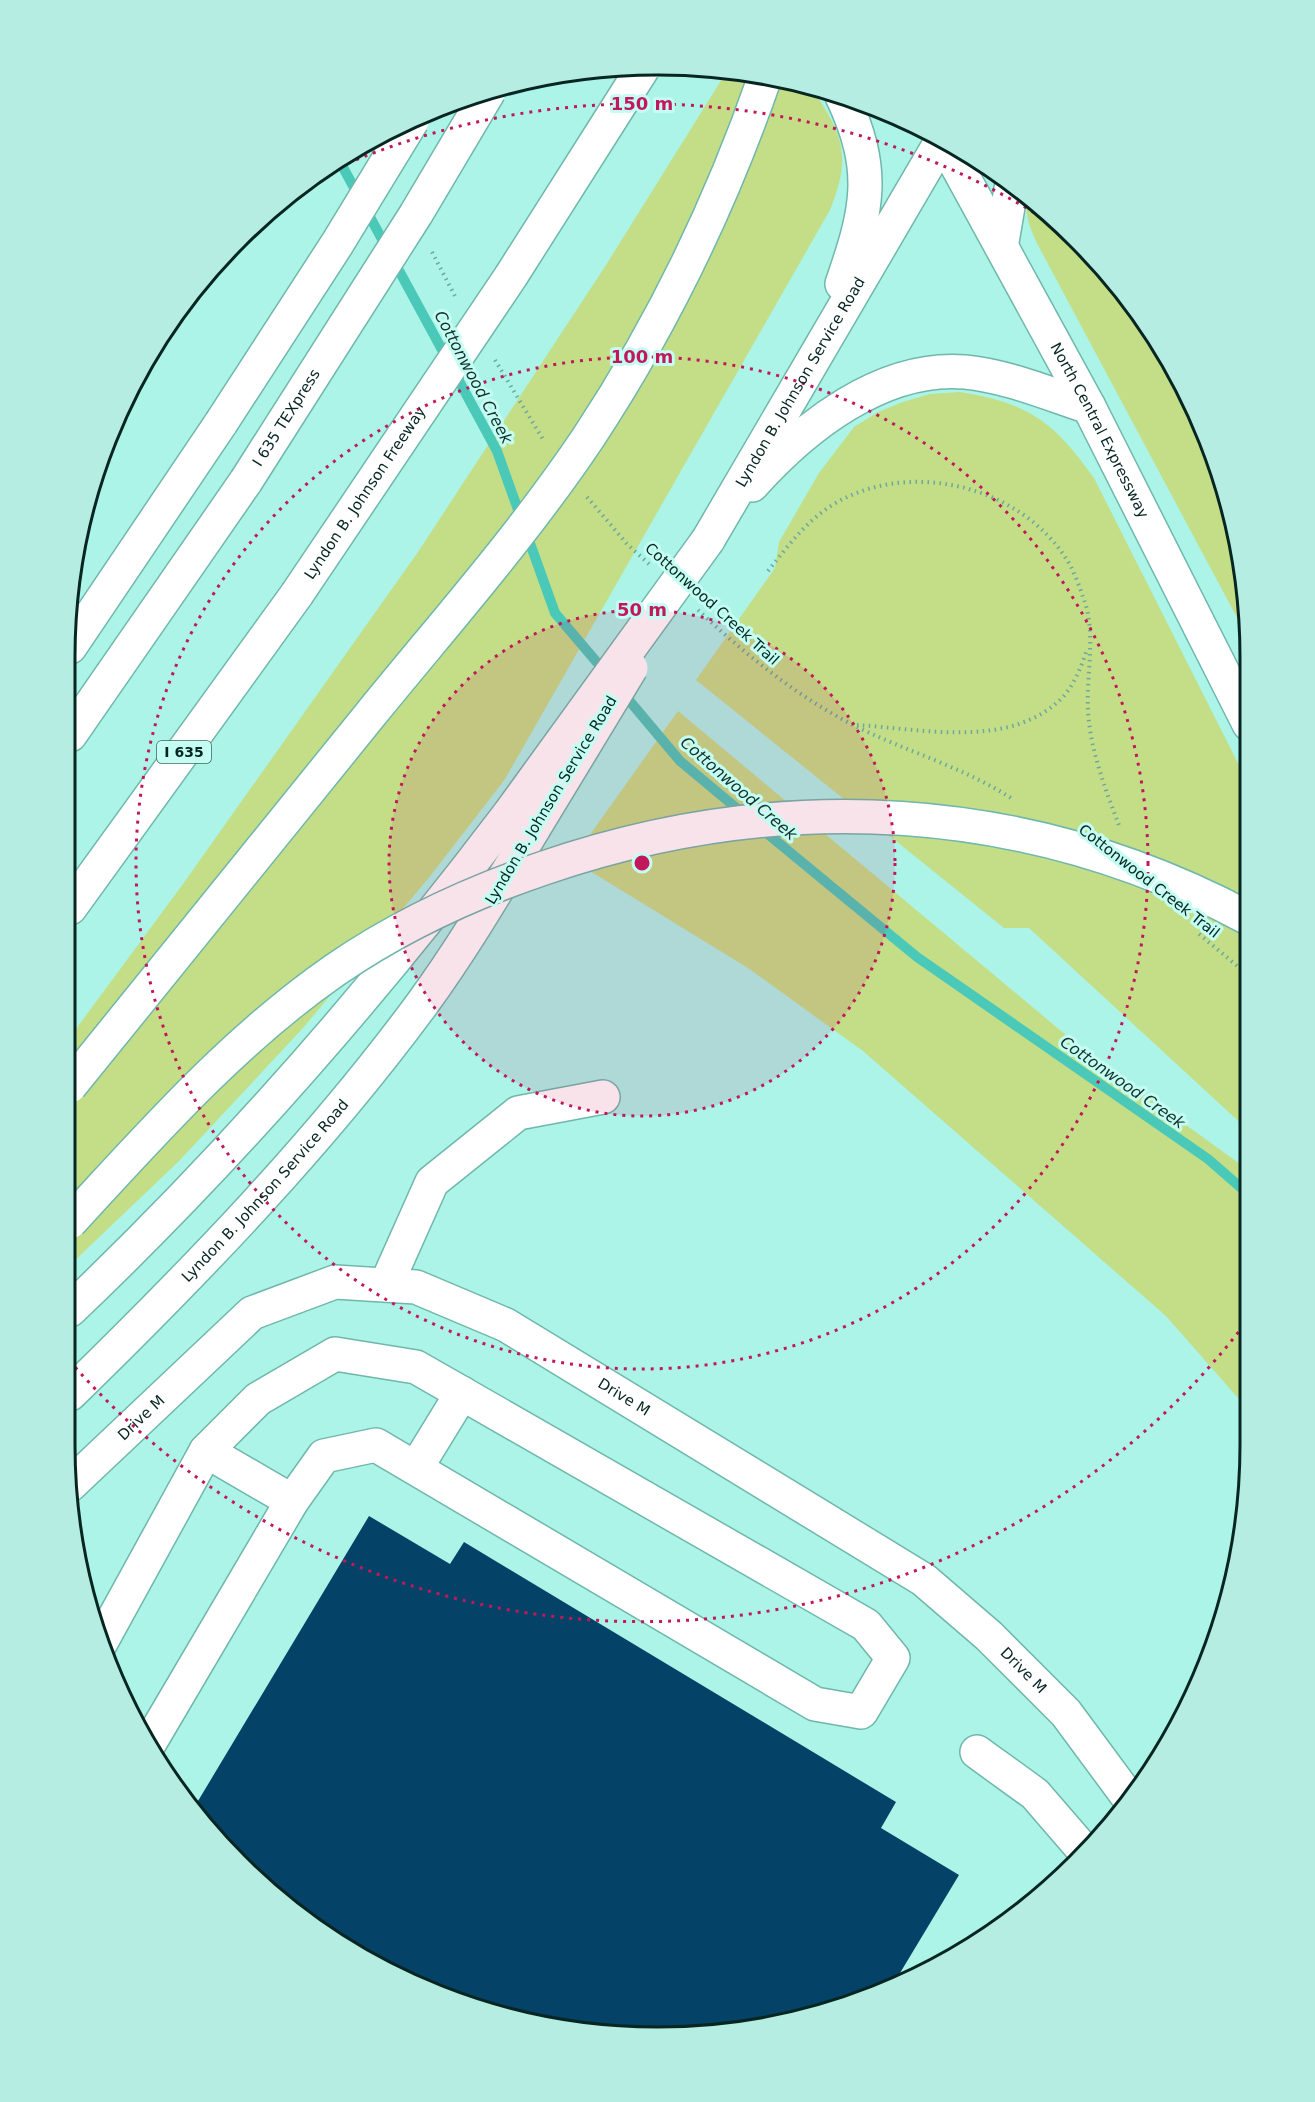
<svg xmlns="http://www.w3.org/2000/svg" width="1315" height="2102" viewBox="0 0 1315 2102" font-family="'DejaVu Sans',sans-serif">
<rect width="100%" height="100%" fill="#abf4e7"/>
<path fill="#c3de87" d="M727 71 810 85C842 134 853 153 830 210L505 779 431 875 303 1028 179 1161 70 1265V1037L183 884 418 552 606 265Z
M1027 195 1104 267 1171 361 1219 467 1249 618V640L1040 249C1031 231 1024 216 1027 195Z
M960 392C1029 403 1054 422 1094 478L1249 785 1247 1129 1029 928H1004L696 680 775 568 779 542 819 473 854 427 878 412 903 402 930 394Z
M678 711 1097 1061 1247 1169 1246 1407 1166 1316 863 1051 748 968 572 860Z"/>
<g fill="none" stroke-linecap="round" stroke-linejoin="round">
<path stroke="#4bc9b8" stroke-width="10" d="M339 160 497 451 555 613 606 673
M622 692 680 761 746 816
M763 830 917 957 1208 1159 1247 1193"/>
</g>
<path fill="#054267" d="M369 1516 450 1564 464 1542 896 1802 881 1828 959 1875 894 1983 848 2006 735 2032 657 2037 580 2032 467 2006 395 1976 297 1915 192 1811Z"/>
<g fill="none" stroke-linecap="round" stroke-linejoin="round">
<g stroke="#70b7ab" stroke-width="36">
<g id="minor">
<path d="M386 1285 432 1182 518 1113 603 1097"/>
<path d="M206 1451 258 1399 335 1354 416 1367 866 1625 893 1658 861 1712 815 1704 376 1445 324 1456 292 1501"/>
<path d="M416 1468 462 1393"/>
<path id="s1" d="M70 1485 252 1313 335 1282 416 1287 506 1325 924 1580 989 1636 1066 1713 1131 1801"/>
<path d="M100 1644 206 1451 292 1501 149 1744"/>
<path d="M977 1752 1035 1794 1086 1853"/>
</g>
</g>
<g stroke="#70b7ab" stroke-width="36">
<g id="major">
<path d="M842 96C877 170 868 209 842 284"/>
<path id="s2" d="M943 140 1089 407 1249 724"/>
<path d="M1002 242 1012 183"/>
<path d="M752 485C804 427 882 365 965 372 1007 376 1049 394 1089 407"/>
<path id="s3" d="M708 540 942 140"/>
<path id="s4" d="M70 1394C195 1272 318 1145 422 1004 463 948 498 888 534 828"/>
</g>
</g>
<g stroke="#70b7ab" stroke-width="36">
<path id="highway" d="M70 647 221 423
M70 735 246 481
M70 908 297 594
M70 1310C231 1157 376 990 510 813"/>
</g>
<path stroke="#6da79d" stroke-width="4" stroke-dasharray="1.5 4.5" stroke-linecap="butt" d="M432 252 456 298
M495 360 544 441
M587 497 627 544 649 564
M768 571C788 546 806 521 834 504 909 459 1020 485 1067 560 1074 571 1079 585 1083 597 1097 631 1086 674 1088 710 1090 750 1106 791 1120 828
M698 610C745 654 795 695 853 725 903 750 965 768 1011 798
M857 725C923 729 1009 749 1061 699 1074 686 1081 667 1087 650
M1199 934 1248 975"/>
<use href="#minor" stroke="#fff" stroke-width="33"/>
<use href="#major" stroke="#fff" stroke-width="33"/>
<use href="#highway" stroke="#fff" stroke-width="33"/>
<g stroke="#70b7ab" stroke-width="36" stroke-linecap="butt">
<path id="major-bridge" d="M534 828 631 668"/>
</g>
<g stroke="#70b7ab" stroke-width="36" stroke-linecap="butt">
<g id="highway-bridge">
<path d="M221 423 337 244 412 121"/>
<path id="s5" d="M246 481 416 214 489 91"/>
<path id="s6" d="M297 594 511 276 643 68"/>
<path d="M510 813 708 540"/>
<path d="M70 1086C170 963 270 839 370 715 444 624 523 535 588 438 662 326 721 204 765 77"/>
<path d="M70 1222C152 1133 234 1040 335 970 399 926 470 893 544 868 780 787 1027 800 1248 918"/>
</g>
</g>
<use href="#major-bridge" stroke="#fff" stroke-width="33"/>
<use href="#highway-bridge" stroke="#fff" stroke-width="33"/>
</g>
<circle cx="642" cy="863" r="253" fill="#c2185b" fill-opacity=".12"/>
<g fill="none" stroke="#c2185b" stroke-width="3" stroke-dasharray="3 6">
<circle cx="642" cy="863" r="253"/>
<circle cx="642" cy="863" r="506"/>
<path d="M1244 1325A759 759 0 0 1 74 1366M315 178A759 759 0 0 1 1072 237"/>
</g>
<g text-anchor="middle" stroke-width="6" stroke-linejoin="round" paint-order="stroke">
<rect fill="#c4fef3" stroke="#406761" stroke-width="1.5" x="157" y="741" width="54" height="22" rx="4.5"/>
<g font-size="14" font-weight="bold" fill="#072622">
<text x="184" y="757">I 635</text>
</g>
<g font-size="15" fill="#072622" stroke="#c4fef3">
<text dy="5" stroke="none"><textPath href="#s3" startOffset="183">Lyndon B. Johnson Service Road</textPath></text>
<text dy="5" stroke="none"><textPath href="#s5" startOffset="75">I 635 TEXpress</textPath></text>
<text dy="5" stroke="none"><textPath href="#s2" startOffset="330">North Central Expressway</textPath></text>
<text dy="5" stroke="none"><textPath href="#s6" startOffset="122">Lyndon B. Johnson Freeway</textPath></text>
<text transform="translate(712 604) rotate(42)" y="5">Cottonwood Creek Trail</text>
<text transform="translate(551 800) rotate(-59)" y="5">Lyndon B. Johnson Service Road</text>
<text transform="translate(1149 881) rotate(38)" y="5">Cottonwood Creek Trail</text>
<text dy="5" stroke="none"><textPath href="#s4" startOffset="282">Lyndon B. Johnson Service Road</textPath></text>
<text dy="5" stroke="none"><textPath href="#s1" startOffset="656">Drive M</textPath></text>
<text dy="5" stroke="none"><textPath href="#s1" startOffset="98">Drive M</textPath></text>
<text dy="5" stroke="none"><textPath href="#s1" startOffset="1142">Drive M</textPath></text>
</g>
<g font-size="16" font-style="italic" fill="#142f2b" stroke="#c4fef3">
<text transform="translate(474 377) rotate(62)" y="6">Cottonwood Creek</text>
<text transform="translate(739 788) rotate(41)" y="6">Cottonwood Creek</text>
<text transform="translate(1123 1082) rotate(35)" y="6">Cottonwood Creek</text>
</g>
</g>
<path d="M0 0H1315V2102H0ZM657 75H658A582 582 0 0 1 1240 657V1445A582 582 0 0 1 658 2027H657A582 582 0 0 1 75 1445V657A582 582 0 0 1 657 75Z" fill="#b5ede2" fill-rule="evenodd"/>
<path fill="none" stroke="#072622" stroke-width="3" d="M657 75H658A582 582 0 0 1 1240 657V1445A582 582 0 0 1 658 2027H657A582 582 0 0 1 75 1445V657A582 582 0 0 1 657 75Z"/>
<circle cx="642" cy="863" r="9" fill="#c2185b" stroke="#c4fef3" stroke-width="3"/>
<g font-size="18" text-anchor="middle" font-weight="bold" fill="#c2185b" stroke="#c4fef3" stroke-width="6" stroke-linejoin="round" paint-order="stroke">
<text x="642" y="110">150 m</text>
<text x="642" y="363">100 m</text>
<text x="642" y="616">50 m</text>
</g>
</svg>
